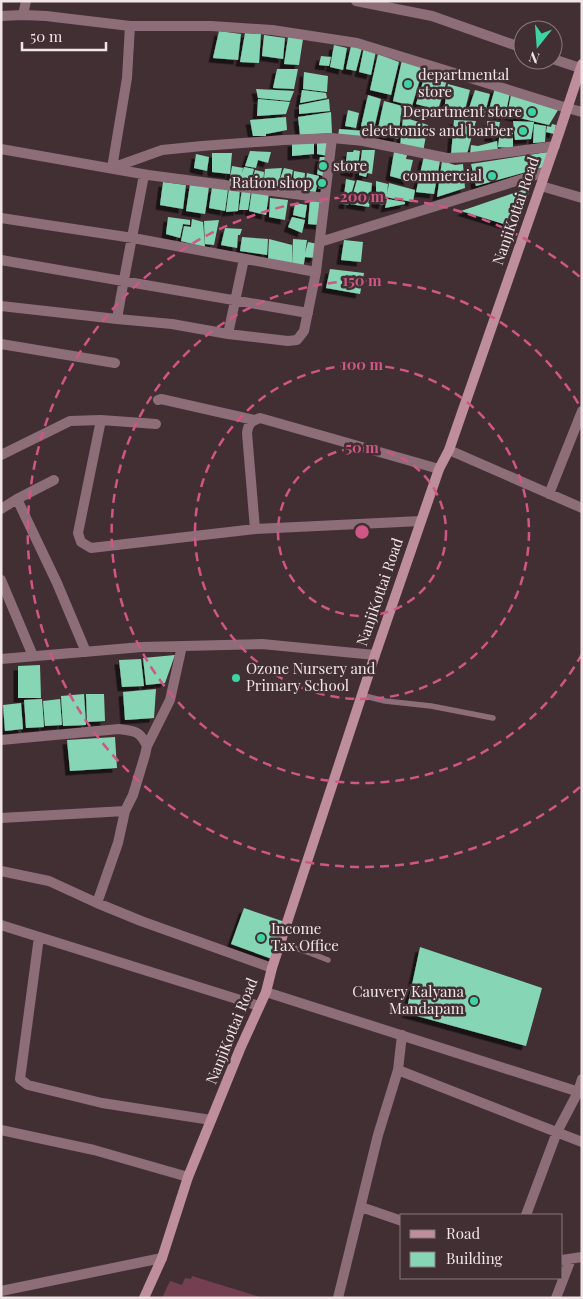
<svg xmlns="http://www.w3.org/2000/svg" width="583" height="1299" viewBox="0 0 583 1299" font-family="'Playfair Display',serif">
<defs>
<filter id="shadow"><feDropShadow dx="-4.5" dy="4.5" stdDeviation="0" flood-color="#0009"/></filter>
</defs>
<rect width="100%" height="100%" fill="#422f34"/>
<path fill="#753f52" d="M192 1276 263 1298H162L170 1281 182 1285 185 1278 191 1279Z"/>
<path fill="#86d6b6" filter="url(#shadow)" d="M219 31 241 34 238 60 213 58Z
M245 33 261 34 259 63 240 62Z
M264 35 285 38 283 59 262 56Z
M288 37 303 39 299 65 284 64Z
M334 45 347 48 343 70 330 67Z
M351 46 362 48 356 71 346 69Z
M364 47 376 51 371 75 359 72Z
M378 54 399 62 391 95 370 90Z
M321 56 331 57 329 66 319 65Z
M402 60 424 66 412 106 393 101Z
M277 69H298L294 89 273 88Z
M304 72 328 76 327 92 303 89Z
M425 75 447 80 438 110 416 104Z
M448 84 470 90 464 114 444 110Z
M495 88 510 93 505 116 488 113Z
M256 89 294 91 290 101 258 98Z
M302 90 326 93 327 98 300 103Z
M475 90 490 94 485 113 469 108Z
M368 95 381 99 374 129 361 126Z
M511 95 558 110 549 125 507 115Z
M258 99 290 102 286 114 257 116Z
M329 99 330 111 299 114V105Z
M384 101 402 106 398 139 377 133Z
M348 110 359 113 356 128 345 126Z
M331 112 332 133 300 135 298 117Z
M420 116H424L425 121H419Z
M286 117 287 130 266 134V136H253L250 120Z
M403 117 428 125 423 152 400 147Z
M454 120 476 121 467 154 451 155Z
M487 121 500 122 497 138 489 137Z
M513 121 534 122 531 139 515 140Z
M534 124 546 126 545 142 533 143Z
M552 124 556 125 554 134 546 132 547 126 551 127Z
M339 129 365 131 364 141 338 138Z
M500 131 513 133V148L498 147Z
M330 140 328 156 317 154V141Z
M497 141 498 152 470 155 471 145 478 146Z
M292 142H314V154L292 156Z
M354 150 360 151 357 173 345 171 347 152H353Z
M362 150H375L372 174 367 173 366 177 359 175Z
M250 151 271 152 268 163 258 160 256 168 245 166Z
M394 152 407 155 406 159 413 160 408 181 390 176Z
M548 152 544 167 476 186 471 164Z
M212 153H232L230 174 212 172Z
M196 154 209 157 207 171 194 168Z
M424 156 440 161 434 194 416 192Z
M320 157H328L326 177 317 174Z
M442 161 455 165 463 164 465 188 437 197Z
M232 166 243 168 242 173 244 167 254 169 251 180 241 178 239 185 229 184Z
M282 168 277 190 263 189 265 169Z
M284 168 293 170 290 184 279 182Z
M255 170 264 172 263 182 252 181Z
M294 171 305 173 303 193 292 191Z
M307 173 319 176 315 195 304 193Z
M320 178 326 179 324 190 318 188Z
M346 179 355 181 348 205 343 204Z
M357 180 372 183 371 194 368 193 367 197 371 198 369 207 350 204Z
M376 181 388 184 387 194 389 183 415 190 413 202 385 197 383 205 376 203Z
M163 182 186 185 183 209 160 205Z
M190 184 209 187 205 214 186 211Z
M212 187 228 189 225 211 209 208Z
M531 187 517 228 461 211Z
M229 188 240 189 238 211 226 212Z
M242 189 251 191 248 210H239Z
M252 190 269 193 266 215 249 211Z
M270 198 288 200 285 220 269 217Z
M310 199 323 200 320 225 308 224Z
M387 199 405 202V204L385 208Z
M295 203 307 205 305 218 293 215Z
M168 217 190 220V225L183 224 180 238 166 234Z
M292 217 305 220 302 233 288 227Z
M192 219 203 222 205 247 181 241 184 226 191 227Z
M219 220 214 245 205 244 204 221Z
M225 228 242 229 240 235H238L237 248 221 245Z
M242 237 268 239 267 255 240 251Z
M269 239 292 245V265L268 261Z
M293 239 307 240 305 253 308 242 318 244 315 258 305 257 303 269 292 267Z
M344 240 363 242 361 262 341 260Z
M330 269 364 273 360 294 326 288Z
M175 655 165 683 146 685 143 658Z
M141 659 144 686 122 687 119 660Z
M40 665 41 698H18V666Z
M156 689 154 718 125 720 123 692Z
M84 694 86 725 63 726 61 696Z
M86 694H104L105 721 87 722Z
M42 699 44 727 26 728 24 700Z
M60 699 62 725 45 726 43 701Z
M21 703 23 729 5 731 3 705Z
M115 737 117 768 70 771 67 740Z
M244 908 285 922 272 959 231 944Z
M420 947 542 988 526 1046 406 1013Z"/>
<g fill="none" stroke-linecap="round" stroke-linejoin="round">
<path stroke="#8d6e78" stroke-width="5.5" d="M361 695 385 701 431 706 493 718
M280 943 310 953 328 960"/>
<path stroke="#8d6e78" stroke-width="10" d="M356 1 432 16 523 48
M23 15 26 1
M130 26 127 78 112 168 162 150 202 146 284 140 332 138 363 141 447 158 473 157 555 146
M553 59 580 68
M567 108 582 112
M1 149 148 175 325 198
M541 186 582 198
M1 218 133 238 316 272
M320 242 545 172
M1 260 308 313
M1 306 117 319 172 324 228 334 288 341 297 340 304 331 316 272 332 138
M117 319C125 271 135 223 144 175
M228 334 244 259
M1 344 115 363
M158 400 161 399 254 420
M101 420 78 533 81 542 91 548 255 529 421 521
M449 450 582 508
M1 455 70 421 101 420 156 424
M549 494 582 411
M17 499 57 583 86 652
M1 509 17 499 54 480
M255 529 247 433C248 424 251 421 260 418L439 469
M1 580 33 656
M1 659 142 647 262 644 375 655
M1 740 119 729C135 731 140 731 147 746
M1 818 125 811
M1 871 49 881 97 903 141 921 272 968
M97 903 118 843 125 811 133 795 145 755 147 746 170 700 182 646
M1 925 259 1006
M39 937 20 1079 28 1085 102 1103 211 1120
M398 1070 582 1142
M1 1130 94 1150 188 1177
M361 1207 402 1221
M526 1215 557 1132 578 1092 582 1079
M562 1260 582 1257
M1 1291 162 1258
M338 1298 378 1135 398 1070 402 1035
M556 1298 571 1259"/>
<path stroke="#8d6e78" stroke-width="10" d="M1 16 23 15 46 16 130 26H211L272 30 357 43 567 108
M266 992 582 1093"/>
<path stroke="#bf8e9d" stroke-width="10" d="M144 1298 162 1258 188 1177 240 1049 266 992 272 968 375 655 439 469 449 450 559 133 582 64"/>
</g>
<g fill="none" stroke="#d05685" stroke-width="2.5" stroke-dasharray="9 6">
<circle cx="362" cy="532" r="84"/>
<circle cx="362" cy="532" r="167"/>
<path d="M582 654A251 251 0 1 1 582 410"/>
<path d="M580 787A335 335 0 1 1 580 277"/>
</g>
<g fill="#3dd4a3" stroke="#422f34" stroke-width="2">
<circle cx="408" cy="84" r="5"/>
<circle cx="532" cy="112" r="5"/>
<circle cx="523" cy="131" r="5"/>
<circle cx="323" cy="166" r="5"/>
<circle cx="492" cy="176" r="5"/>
<circle cx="322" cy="183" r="5"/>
<circle cx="236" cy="678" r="5"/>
<circle cx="261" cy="938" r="5"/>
<circle cx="474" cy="1001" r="5"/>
</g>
<g text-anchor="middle" stroke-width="5" stroke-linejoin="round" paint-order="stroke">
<g font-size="15" fill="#f1e5e8" stroke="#422f34" text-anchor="end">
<text x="418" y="80" text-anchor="start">departmental<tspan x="418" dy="17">store</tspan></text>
<text x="522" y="117">Department store</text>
<text x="513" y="136">electronics and barber</text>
<text x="333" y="171" text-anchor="start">store</text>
<text x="482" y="181">commercial</text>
<text x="312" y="188">Ration shop</text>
<text x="246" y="674" text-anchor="start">Ozone Nursery and<tspan x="246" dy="17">Primary School</tspan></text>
<text x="271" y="934" text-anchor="start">Income<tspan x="271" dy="17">Tax Office</tspan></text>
<text x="464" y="997">Cauvery Kalyana<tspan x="464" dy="17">Mandapam</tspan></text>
</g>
<g font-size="15" fill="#f1e5e8" stroke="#422f34">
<text transform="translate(516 211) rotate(-71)" y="5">NanjiKottai Road</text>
<text transform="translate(380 592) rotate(-71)" y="5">NanjiKottai Road</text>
<text transform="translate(232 1031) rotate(-68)" y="5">NanjiKottai Road</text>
</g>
</g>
<circle cx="362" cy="532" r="8" fill="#d05685" stroke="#422f34" stroke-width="2.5"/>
<g font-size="15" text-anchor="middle" font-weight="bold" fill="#d05685" stroke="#422f34" stroke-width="5" stroke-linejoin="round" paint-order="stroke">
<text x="362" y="202">200 m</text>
<text x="362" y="286">150 m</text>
<text x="362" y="370">100 m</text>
<text x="362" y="453">50 m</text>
</g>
<rect width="583" height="1299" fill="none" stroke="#f1e5e8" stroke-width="5"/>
<rect x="400" y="1214" width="162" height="65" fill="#422f34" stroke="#88787c"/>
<rect x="410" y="1230" width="25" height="8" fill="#bf8e9d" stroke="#88787c"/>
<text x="446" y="1239" font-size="15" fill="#f1e5e8">Road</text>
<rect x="410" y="1252" width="25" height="15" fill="#86d6b6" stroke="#88787c"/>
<text x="446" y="1264" font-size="15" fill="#f1e5e8">Building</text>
<g transform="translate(538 45) rotate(197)"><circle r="24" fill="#422f34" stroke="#88787c"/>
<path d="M0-4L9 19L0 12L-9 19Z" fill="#3dd4a3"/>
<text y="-8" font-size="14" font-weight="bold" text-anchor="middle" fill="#f1e5e8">N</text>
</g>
<path d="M22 42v8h84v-8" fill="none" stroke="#f1e5e8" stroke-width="2.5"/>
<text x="30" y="42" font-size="15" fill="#f1e5e8" stroke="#422f34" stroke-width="4" paint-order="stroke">50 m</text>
</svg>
